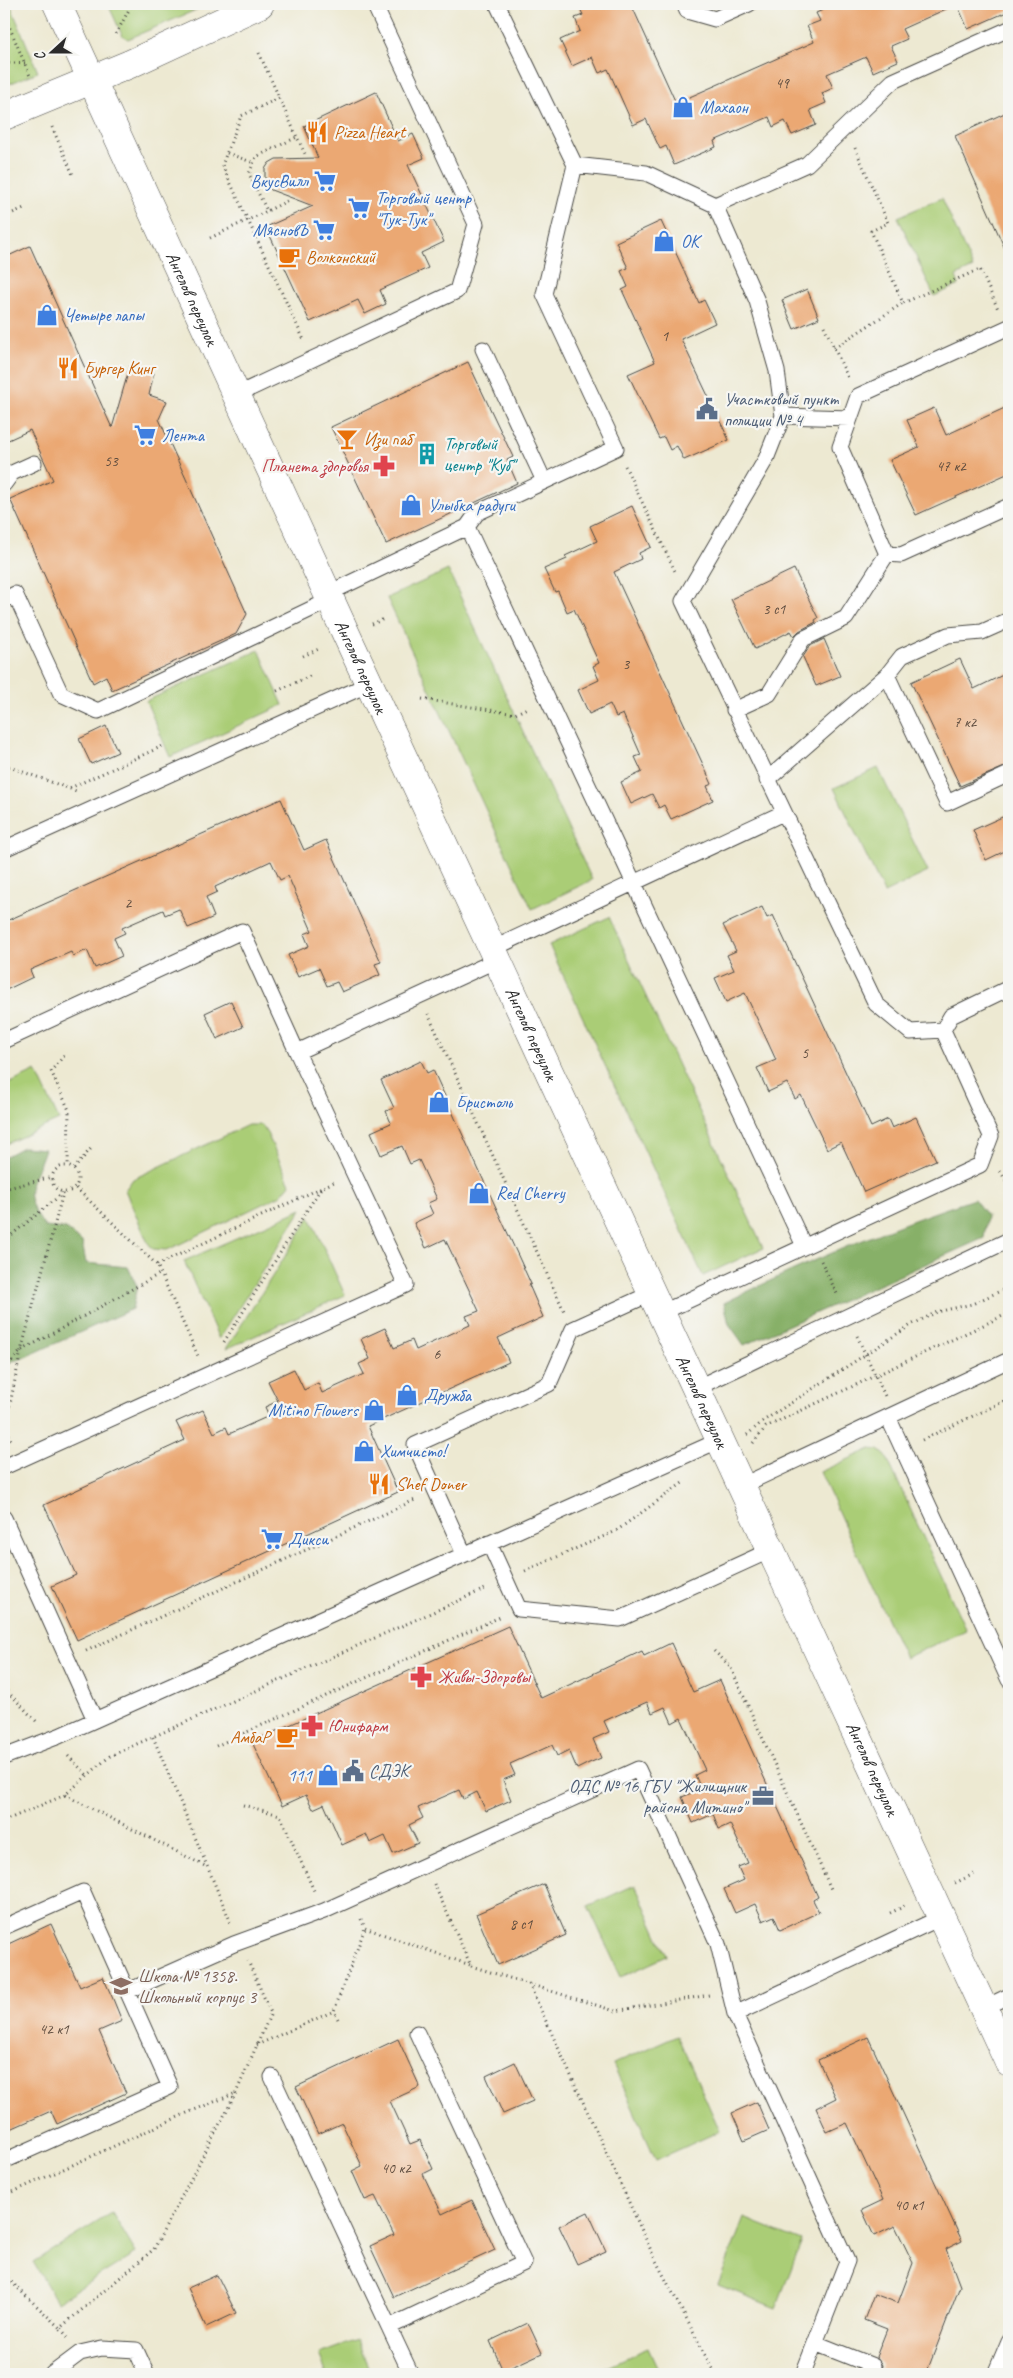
<svg xmlns="http://www.w3.org/2000/svg" width="1013" height="2378" viewBox="0 0 1013 2378" font-family="Caveat,sans-serif">
<rect width="100%" height="100%" fill="#f6f6f2"/>
<filter id="ink" filterUnits="userSpaceOnUse"><feTurbulence type="fractalNoise" baseFrequency=".02" numOctaves="2"/><feDisplacementMap in="SourceGraphic" scale="10" xChannelSelector="R" yChannelSelector="G"/><feConvolveMatrix kernelMatrix="1 2 1 2 8 2 1 2 1" color-interpolation-filters="sRGB"/></filter>
<filter id="wash" filterUnits="userSpaceOnUse"><feTurbulence type="fractalNoise" baseFrequency=".0096" numOctaves="4" result="noise"/><feDisplacementMap in="SourceGraphic" scale="20" xChannelSelector="R" yChannelSelector="G"/><feGaussianBlur stdDeviation="1.12" result="paint"/><feColorMatrix in="noise" values="0 0 0 0 0 0 0 0 0 0 0 0 0 0 0 0 0 1.4 0 .05"/><feComposite in="paint" operator="in"/></filter>
<g filter="url(#wash)">
<rect width="100%" height="100%" fill="#ede9d2"/>
<path fill="#aacd76" stroke="#6a7c50" d="M4 4H10L38 72 4 86Z
M108 4H210L128 39 122 35Z
M942 198 973 268 956 276 959 285 934 296 898 217Z
M448 570 592 880 532 909 387 598Z
M259 650 283 705 170 757 146 701Z
M878 768 928 872 884 893 834 788Z
M609 917 763 1248 703 1276 549 945Z
M36 1071 59 1120 4 1145V1086Z
M248 1125H262L266 1131 290 1184 281 1195 180 1244 167 1250 153 1249 148 1243 125 1190 133 1179 146 1173Z
M302 1209 219 1339 184 1261Z
M310 1217 345 1295 226 1349Z
M871 1449 879 1450 886 1456 966 1630 905 1658 820 1472Z
M635 1885 667 1956 621 1977 588 1906Z
M677 2035 720 2131 656 2160 613 2064Z
M112 2213 136 2253 57 2302 33 2262Z
M744 2218 802 2241 776 2308 718 2285Z
M357 2340 371 2374H327L319 2354Z
M648 2348 660 2374H590Z"/>
<path fill="#87b067" stroke="#596e49" d="M23 1147 45 1149C32 1188 18 1189 45 1227L66 1229 82 1242 86 1263 128 1267 137 1286 132 1309 21 1359 8 1362 4 1359V1157Z
M974 1199 987 1216 984 1238 744 1345 729 1324 724 1303C805 1263 888 1227 974 1199Z"/>
<g id="blocks">
<path fill="#eba873" d="M578 4H631L676 103 814 42 807 26 820 21 816 13 837 4H1009V11L968 29 957 4 902 29 907 39 891 46 898 61 873 72 866 57 827 74 833 88 822 93 826 103 810 110 816 125 792 135 785 121 773 127 769 117 714 141 716 147 674 165 666 146 660 149 646 119 633 125 608 69 599 73 592 57 572 66 560 40 580 31 575 18 583 15Z
M376 92 398 141 413 134 424 158 408 165 444 242 421 253 428 268 380 290 386 304 365 314 358 300 310 322 266 227 313 206 271 190 265 184V169L269 163 276 159 318 158 304 126Z
M1009 111V258L955 136Z
M661 221 699 303 704 300 715 323 681 339 729 440 684 460 677 446 670 450 664 437 659 439 628 374 655 362 622 290 628 287 621 271 628 268 616 242Z
M30 246 112 428 130 366 154 373 149 395 167 401 159 419 247 614 236 634 112 690 106 676 93 683 10 499 53 480 30 430 4 442V258Z
M807 289 819 318 794 329 782 300Z
M468 362 513 457 507 460 517 483 386 544 331 427Z
M1009 406V473L916 515 890 460 919 447 907 420 934 408 946 435Z
M632 506 651 547 639 553 641 559 614 572 712 784 707 786 713 800 671 819 664 805 659 808 652 794 631 804 621 782 642 772 635 757 641 755 623 714 616 717 610 704 589 714 578 690 599 680 593 666 599 663 574 609 567 612 558 591 555 592 544 569 567 559 565 556 597 541 590 526Z
M794 569 818 618 815 620 816 622 799 631 794 636 791 631 755 649 731 599Z
M824 639 840 676 816 686 803 657 810 646Z
M960 659 974 689 1009 672V765L960 786 911 682Z
M106 726 118 752 91 764 79 739Z
M281 799 304 850 326 840 381 962 375 964 380 975 342 992 337 982 327 986 319 968 298 977 288 955 309 946 304 934 312 931 288 876 280 880 271 861 215 887 217 892 206 897 214 917 188 928 179 909 165 915 163 910 122 928 125 933 114 938 122 956 95 968 87 950 73 956 71 952 30 970 33 977 4 991V922Z
M1009 814V849L986 860 973 830Z
M762 907 767 918 773 915 871 1127 888 1119 892 1128 916 1117 936 1160 864 1192 841 1142 827 1149 801 1095 795 1099 787 1083 768 1092 757 1068 776 1060 752 1008 745 993 726 1002 715 978 734 970 727 955 736 951 723 925Z
M231 1001 243 1027 217 1039 205 1013Z
M421 1061 427 1073 433 1070 531 1284 529 1285 543 1317 498 1338 509 1362 368 1426 398 1492 77 1640 52 1586 76 1575 44 1505 185 1440 176 1422 203 1410 214 1433 226 1427 229 1434 269 1416 265 1407 278 1401 268 1381 294 1369 304 1390 318 1383 322 1393 364 1374 359 1364 370 1359 361 1339 385 1328 394 1348 412 1340 416 1350 470 1325 466 1316 479 1311 445 1239 426 1248 414 1223 433 1214 428 1203 437 1199 419 1160 410 1164 402 1146 381 1155 371 1132 391 1123 386 1111 394 1108 381 1080Z
M508 1626 541 1698 642 1651 644 1656 671 1643 693 1692 720 1680 818 1897 813 1900 819 1912 780 1930 774 1916 763 1921 755 1904 735 1913 724 1889 744 1880 738 1867 748 1863 730 1824 719 1829 713 1814 693 1823 682 1797 701 1789 695 1775 705 1770 681 1718 672 1723 665 1707 652 1713 647 1702 604 1721 609 1732 593 1739 601 1758 589 1763 577 1769 569 1750 557 1756 552 1745 510 1764 515 1775 503 1780 511 1800 486 1811 477 1792 463 1799 459 1790 418 1808 423 1818 409 1825 418 1843 393 1854 385 1836 370 1843 366 1834 342 1845 324 1804 313 1809 306 1795 282 1806 252 1742Z
M544 1884 566 1935 498 1965 476 1914Z
M51 1924 80 1987 103 1977 113 1999 122 2021 99 2031 126 2093 57 2124 51 2111 4 2132V1946Z
M868 2037 962 2241 946 2249 960 2286 926 2374H877L881 2370 882 2365 876 2357 887 2329 864 2320 874 2294 898 2303 913 2263 895 2226 874 2236 862 2210 883 2200 847 2123 827 2132 816 2108 836 2098 818 2060Z
M398 2039 420 2087 390 2101 410 2144 420 2140 433 2169 423 2174 442 2214 472 2200 495 2250 394 2297 370 2246 394 2235 375 2196 365 2200 352 2171 362 2166 342 2123 318 2134 296 2087Z
M515 2062 533 2101 503 2114 486 2076Z
M757 2102 769 2130 744 2141 732 2113Z
M588 2212 606 2251 577 2264 559 2226Z
M217 2275 236 2313 206 2327 188 2288Z
M528 2323 542 2353 503 2371 490 2341Z"/>
</g>
</g>
<g filter="url(#ink)">
<use href="#blocks" fill-opacity="0" stroke="#484844" stroke-width="1"/>
<g fill="none" stroke-linecap="round" stroke-linejoin="round">
<g stroke="#484844" stroke-width="17">
<path id="lane" d="M684 4 687 11 715 19 749 4
M575 165 646 173 715 205
M1009 327 858 396 840 447 887 554 901 555 1009 506
M483 349 544 481
M236 395 457 291 476 224 374 4
M783 416 850 418
M4 484 12 473 34 463
M467 527 804 1246
M327 594 467 527 477 513 616 448 544 294 575 165 497 4
M4 600 15 594 61 694 98 711 330 600
M887 675 947 803 1009 774
M734 710 769 694 803 639 846 618 887 554
M767 780 887 675 902 656 948 635 982 632 1009 620
M4 849 369 684
M492 949 783 813
M943 1030 910 1032 876 1004 683 601 766 459 783 416 777 371 757 301 715 205 807 164 893 81 1009 29
M4 1041 242 931 297 1052 497 960
M661 1313 980 1165 991 1136 943 1030 951 1016 1009 988
M696 1388 1009 1240
M888 1417 1009 1680
M4 1467 406 1285 297 1052
M741 1486 1009 1360
M4 1518 95 1720
M489 1543 519 1609 620 1619 771 1550
M464 1554 415 1445 549 1384 573 1329 652 1293
M4 1757 59 1736 720 1440
M4 1927 83 1892 170 2087 4 2161
M128 1991 234 1944 324 1911 638 1769 718 1944 735 2014 847 2261 803 2374
M984 2008 1009 1996
M735 2014 942 1917
M272 2077 411 2374
M389 2327 524 2263 417 2033
M815 2343 873 2366
M52 2374 80 2353 102 2348 136 2350 147 2374
M995 2374 1009 2341"/>
</g>
<g stroke="#484844" stroke-width="29">
<g id="street">
<path id="s1" d="M57 4 347 636 1009 2063"/>
<path d="M4 116 130 64 260 4"/>
</g>
</g>
<path stroke="#484844" stroke-width="3" stroke-dasharray="1 4" stroke-linecap="butt" d="M4 14 30 76
M116 34 132 4
M259 53 297 137
M4 63H25
M279 98 241 116 222 165 304 340
M52 127 74 177
M855 148 888 223 871 231 903 303 980 269 998 309
M227 153 254 163
M287 201 267 211 249 174 256 157 297 137 306 156
M4 217 24 208
M210 238 267 211
M824 326 848 378
M834 348 903 303
M625 466 675 571
M372 624 384 619
M303 656 321 648
M277 691 312 675
M422 699 515 714 529 707
M4 765 76 791
M70 788 165 745
M428 1014 564 1311
M64 1056 51 1071 69 1110 68 1166
M52 1179a13 13 0 1 1 26 0a13 13 0 1 1-26 0Z
M74 1169 93 1146
M1000 1171 1009 1185
M76 1188 157 1265 198 1356
M4 1189 52 1177
M4 1241 63 1193 21 1351 5 1428 11 1440
M821 1261 838 1296
M157 1265 321 1188
M857 1336 885 1396
M224 1342 321 1188 334 1182
M4 1374 11 1362 21 1351 161 1273
M747 1435 763 1421 911 1325 937 1312 972 1304 1009 1287
M922 1440 1009 1399
M753 1443 766 1427 1009 1313
M525 1571 616 1531 684 1482
M86 1651 417 1499
M714 1651 730 1666 831 1889
M4 1688 37 1722
M153 1737 231 1923
M216 1746 500 1617
M68 1756 87 1775
M65 1795 207 1867
M243 1805 280 1815 315 1893
M4 1821 65 1795 110 1756 487 1588
M955 1883 974 1874
M434 1884 471 1966 615 2011 709 1995
M890 1913 905 1906
M361 1919 365 1928 470 1965
M529 1984 654 2257 715 2374
M338 2019 334 2011 365 1928
M257 2045 334 2011
M4 2196 187 2113 236 2093
M4 2275 60 2328
M68 2337 60 2328 154 2249 236 2093 271 2013 248 1961"/>
<use href="#lane" stroke="#fff" stroke-width="15"/>
<use href="#street" stroke="#fff" stroke-width="28"/>
</g>
</g>
<defs>
<g id="shop-bare" transform="scale(1.725)"><path d="M-5-2.5h2.3a2.7 3.5 0 0 1 5.4 0H5L5.5 6h-11ZM-1.5-2.5h3a1.5 2.3 0 0 0-3 0Z" fill="#3f7fe0" stroke="#f6f6f2" stroke-width="2.5" paint-order="stroke"/></g>
<g id="restaurant-bare" transform="scale(1.725)"><path d="M-5-6h1v4h1v-4h1v4h1v-4h1v5L-1.5 .5V6h-2V.5L-5-1ZM5-6V6H3V1.5H1.5Q1.5-4 5-6Z" fill="#e8710a" stroke="#f6f6f2" stroke-width="2.5" paint-order="stroke"/></g>
<g id="supermarket-bare" transform="scale(1.725)"><path d="M-6-5.5h2.5l.6 2H6L4.5 2H-2.5L-4.4-4H-6ZM-1.5 3.2a1.3 1.3 0 1 0 .1 0ZM3 3.2a1.3 1.3 0 1 0 .1 0Z" fill="#3f7fe0" stroke="#f6f6f2" stroke-width="2.5" paint-order="stroke"/></g>
<g id="cafe-bare" transform="scale(1.725)"><path d="M-5.5-4.5H6V0H3Q3 3.5 0 3.5H-2.5Q-5.5 3.5-5.5 0ZM3-3.2v2h1.7v-2ZM-6 4.5H4V6H-6Z" fill="#e8710a" stroke="#f6f6f2" stroke-width="2.5" paint-order="stroke"/></g>
<g id="civic-bare" transform="scale(1.725)"><path d="M-.6-6.5H3V-4.5H.6V-3L4-1V1h2V6H-6V1h2V-1L-.6-3ZM-1.2 2.5V6h2.4V2.5Z" fill="#5c6f8a" stroke="#f6f6f2" stroke-width="2.5" paint-order="stroke"/></g>
<g id="bar-bare" transform="scale(1.725)"><path d="M-6-5H6L.8 .8V4.5H3.5V6h-7V4.5H-.8V.8Z" fill="#e8710a" stroke="#f6f6f2" stroke-width="2.5" paint-order="stroke"/></g>
<g id="building-bare" transform="scale(1.725)"><path d="M-4-6H4V6H1V3H-1V6H-4ZM-2.5-4.3h1.7v1.8h-1.7ZM.8-4.3h1.7v1.8H.8ZM-2.5-1h1.7V.8h-1.7ZM.8-1h1.7V.8H.8Z" fill="#0f9aa8" stroke="#f6f6f2" stroke-width="2.5" paint-order="stroke"/></g>
<g id="pharmacy-bare" transform="scale(1.725)"><path d="M-2-6h4v4h4v4h-4v4h-4v-4h-4v-4h4Z" fill="#e0444e" stroke="#f6f6f2" stroke-width="2.5" paint-order="stroke"/></g>
<g id="office-bare" transform="scale(1.725)"><path d="M-6-3h4V-5.5h4V-3h4V5H-6ZM-1-4.5V-3h2v-1.5ZM-6 0V1H6V0Z" fill="#5c6f8a" stroke="#f6f6f2" stroke-width="2.5" paint-order="stroke"/></g>
<g id="school-bare" transform="scale(1.725)"><path d="M0-5L7-2L0 1L-7-2ZM-4 1L0 2.5L4 1V4Q0 6-4 4Z" fill="#8d6e63" stroke="#f6f6f2" stroke-width="2.5" paint-order="stroke"/></g>
</defs>
<g fill-rule="evenodd">
<use href="#shop-bare" x="683" y="107"/>
<use href="#restaurant-bare" x="317" y="132"/>
<use href="#supermarket-bare" x="325" y="181"/>
<use href="#supermarket-bare" x="359" y="208"/>
<use href="#supermarket-bare" x="324" y="230"/>
<use href="#shop-bare" x="664" y="241"/>
<use href="#cafe-bare" x="289" y="257"/>
<use href="#shop-bare" x="47" y="315"/>
<use href="#restaurant-bare" x="68" y="368"/>
<use href="#civic-bare" x="707" y="409"/>
<use href="#supermarket-bare" x="145" y="435"/>
<use href="#bar-bare" x="347" y="439"/>
<use href="#building-bare" x="427" y="454"/>
<use href="#pharmacy-bare" x="384" y="466"/>
<use href="#shop-bare" x="411" y="505"/>
<use href="#shop-bare" x="439" y="1102"/>
<use href="#shop-bare" x="479" y="1193"/>
<use href="#shop-bare" x="407" y="1395"/>
<use href="#shop-bare" x="374" y="1410"/>
<use href="#shop-bare" x="364" y="1451"/>
<use href="#restaurant-bare" x="379" y="1484"/>
<use href="#supermarket-bare" x="272" y="1539"/>
<use href="#pharmacy-bare" x="421" y="1677"/>
<use href="#pharmacy-bare" x="312" y="1726"/>
<use href="#cafe-bare" x="287" y="1737"/>
<use href="#civic-bare" x="353" y="1771"/>
<use href="#shop-bare" x="328" y="1775"/>
<use href="#office-bare" x="763" y="1796"/>
<use href="#school-bare" x="121" y="1986"/>
</g>
<g text-anchor="middle" stroke-width="4.5" stroke-linejoin="round" paint-order="stroke">
<g font-size="15" fill="#5b4a3d">
<text x="782" y="88">49</text>
<text x="665" y="341">1</text>
<text x="111" y="466">53</text>
<text x="951" y="471">47 к2</text>
<text x="774" y="614">3 с1</text>
<text x="626" y="669">3</text>
<text x="965" y="727">7 к2</text>
<text x="128" y="908">2</text>
<text x="805" y="1058">5</text>
<text x="437" y="1359">6</text>
<text x="521" y="1929">8 с1</text>
<text x="54" y="2034">42 к1</text>
<text x="396" y="2173">40 к2</text>
<text x="909" y="2210">40 к1</text>
</g>
<g font-size="18" fill="#366cbe" stroke="#f6f6f2" text-anchor="start">
<text x="700" y="113">Махаон</text>
<text x="308" y="187" text-anchor="end">ВкусВилл</text>
<text x="376" y="204">Торговый центр<tspan x="376" dy="21">"Тук-Тук"</tspan></text>
<text x="308" y="236" text-anchor="end">МясновЪ</text>
<text x="681" y="247">OK</text>
<text x="64" y="321">Четыре лапы</text>
<text x="162" y="441">Лента</text>
<text x="428" y="511">Улыбка радуги</text>
<text x="456" y="1108">Бристоль</text>
<text x="496" y="1199">Red Cherry</text>
<text x="424" y="1401">Дружба</text>
<text x="358" y="1416" text-anchor="end">Mitino Flowers</text>
<text x="380" y="1457">Химчисто!</text>
<text x="288" y="1545">Дикси</text>
<text x="312" y="1781" text-anchor="end">111</text>
</g>
<g font-size="18" fill="#c56008" stroke="#f6f6f2" text-anchor="start">
<text x="334" y="138">Pizza Heart</text>
<text x="306" y="263">Волконский</text>
<text x="84" y="374">Бургер Кинг</text>
<text x="364" y="445">Изи паб</text>
<text x="396" y="1490">Shef Doner</text>
<text x="270" y="1743" text-anchor="end">АмбаР</text>
</g>
<g font-size="18" fill="#2b2b2b" stroke="#f6f6f2">
<text dy="6" stroke="none"><textPath href="#s1" startOffset="324">Ангелов переулок</textPath></text>
<text dy="6" stroke="none"><textPath href="#s1" startOffset="729">Ангелов переулок</textPath></text>
<text dy="6" stroke="none"><textPath href="#s1" startOffset="1134">Ангелов переулок</textPath></text>
<text dy="6" stroke="none"><textPath href="#s1" startOffset="1539">Ангелов переулок</textPath></text>
<text dy="6" stroke="none"><textPath href="#s1" startOffset="1944">Ангелов переулок</textPath></text>
</g>
<g font-size="18" fill="#4e5e75" stroke="#f6f6f2" text-anchor="start">
<text x="724" y="405">Участковый пункт<tspan x="724" dy="21">полиции № 4</tspan></text>
<text x="369" y="1777">СДЭК</text>
<text x="746" y="1792" text-anchor="end">ОДС № 16 ГБУ "Жилищник<tspan x="746" dy="21">района Митино"</tspan></text>
</g>
<g font-size="18" fill="#0d838f" stroke="#f6f6f2" text-anchor="start">
<text x="444" y="450">Торговый<tspan x="444" dy="21">центр "Куб"</tspan></text>
</g>
<g font-size="18" fill="#be3a42" stroke="#f6f6f2" text-anchor="start">
<text x="368" y="472" text-anchor="end">Планета здоровья</text>
<text x="438" y="1683">Живы-Здоровы</text>
<text x="328" y="1732">Юнифарм</text>
</g>
<g font-size="18" fill="#785e54" stroke="#f6f6f2" text-anchor="start">
<text x="138" y="1982">Школа № 1358.<tspan x="138" dy="21">Школьный корпус 3</tspan></text>
</g>
</g>
<rect width="1013" height="2378" fill="none" stroke="#f6f6f2" stroke-width="20"/>
<g transform="translate(52 52) rotate(249)" stroke="#f6f6f2" stroke-width="4" paint-order="stroke">
<path d="M0-4L9 19L0 12L-9 19Z" fill="#2b2b2b"/>
<text y="-8" font-size="14" font-weight="bold" text-anchor="middle" fill="#2b2b2b">С</text>
</g>
</svg>
